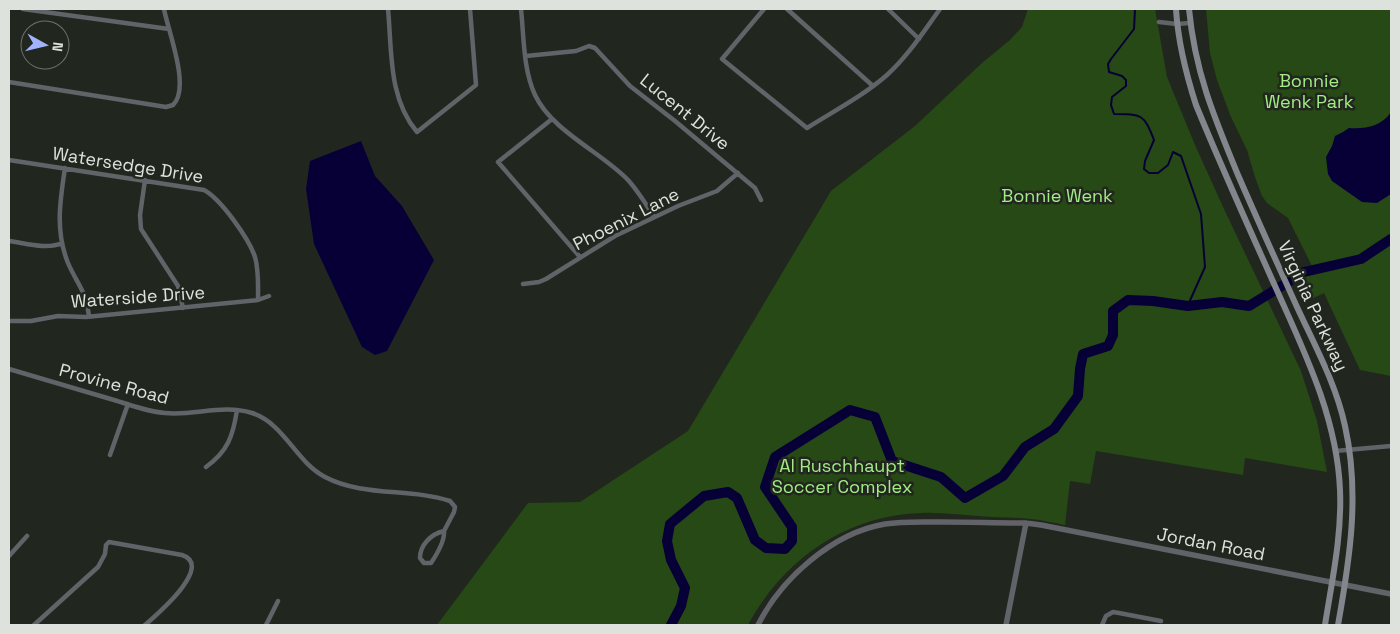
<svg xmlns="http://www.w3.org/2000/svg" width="1400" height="634" viewBox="0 0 1400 634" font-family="'Space Grotesk',sans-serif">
<rect width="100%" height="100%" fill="#21271f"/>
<path fill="#274915" d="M1028 9H1155L1167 77 1195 145 1224 209 1301 371 1317 421 1327 472 1245 458 1243 475 1096 451 1090 484 1070 481 1065 525C1054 523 1043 520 1031 519 1014 517 996 518 978 516 960 515 940 512 921 513 846 515 783 560 748 625H437L528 503 580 502 688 431 831 191 915 126 982 63 1010 40 1022 27Z
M1206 9H1391V376L1360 370 1324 293 1309 300 1297 273 1313 268 1288 218 1267 203 1262 196 1255 177 1247 150 1231 117 1217 80 1210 53Z"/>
<path fill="#060036" d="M1391 112V194L1377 203 1362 202 1332 181 1328 174 1326 157 1332 146 1335 136 1343 132 1349 128C1365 129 1381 127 1391 112Z
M361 141 375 176 402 206 434 260 387 351 375 355 362 347 314 244 306 189 310 161Z"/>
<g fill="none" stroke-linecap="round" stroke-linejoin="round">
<path stroke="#060036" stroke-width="2" d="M1135 9 1134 29 1111 59 1108 64 1109 72 1122 76 1126 80V86L1112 97 1111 105 1114 114C1142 114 1144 114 1154 140L1145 161 1144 169 1149 173H1158L1168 165 1173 152 1181 156 1201 214 1205 267 1188 305"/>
<path stroke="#060036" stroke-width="10" d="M671 625 681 606 685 588 671 560 667 541 670 524 704 496 728 492 737 498 755 540 766 548 785 549 792 541V527L765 487 775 457 850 410 875 417 892 461 941 477 965 498 1003 476 1025 447 1054 429 1078 396 1080 369 1083 354 1108 346 1113 335V311L1128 300 1153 301 1188 306 1222 302 1249 306 1304 272 1361 259 1391 239"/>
<path stroke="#616368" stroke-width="4.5" d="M23 9 169 29
M388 9C392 50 388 98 417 132L476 85 470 9
M521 9C524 37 523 69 535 95 552 131 601 152 628 180 638 191 646 204 654 217
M764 9 722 59 807 128C834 111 863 96 887 75 908 56 924 31 940 9
M787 9 873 86
M888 9 919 39
M1159 22 1177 24 1190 23
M526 56 576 51 589 46 595 48 630 86 675 121 755 188 761 200
M9 82 166 107 173 105C191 88 168 31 164 9
M552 119 498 162 580 257
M9 160 204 190C221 199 249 239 255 257 259 271 258 286 258 300
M65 168C60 201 55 231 68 263 77 284 86 290 89 316
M145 180 140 215 141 229 178 286 183 308
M9 241C25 243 47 250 62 243
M523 284 539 282 546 279 615 236 678 206 717 191 738 173
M9 321H31L58 316 86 317 258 300 269 296
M9 369C44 379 79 390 114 400 131 405 148 412 165 413 195 416 222 404 252 413 285 424 295 461 325 477 363 497 410 488 450 501L455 507 454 512 444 531
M1335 451 1391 446
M110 455 128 404
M206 467C228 451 233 436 237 410
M444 531C445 541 437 554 431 563H424L420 558C420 545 431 534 444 531Z
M9 556 27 536
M34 625 98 567 105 554 106 545 109 542 182 555C215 566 155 616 145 625
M266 625 278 601
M1102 625 1106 616 1113 612 1119 613 1161 621"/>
<path stroke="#616368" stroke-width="5.5" d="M758 625C781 579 832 533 885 524 903 521 923 522 942 522 970 522 998 523 1026 523L1041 525 1391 594
M1006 625 1026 523"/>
<path stroke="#84868d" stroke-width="6" d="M1176 9C1178 42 1186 74 1196 105 1221 166 1248 226 1275 286 1304 351 1337 417 1340 490 1342 536 1332 580 1325 625
M1189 9C1195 72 1214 117 1238 175 1257 219 1277 263 1297 307 1315 346 1336 384 1345 426 1360 493 1350 558 1338 625"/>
</g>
<g text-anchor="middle" stroke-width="5" stroke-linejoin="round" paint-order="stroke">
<g font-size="18" fill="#a3ec83" stroke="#21271f">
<text x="1309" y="87">Bonnie<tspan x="1309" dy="21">Wenk Park</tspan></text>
<text x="1057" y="202">Bonnie Wenk</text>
<text x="842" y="472">Al Ruschhaupt<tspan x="842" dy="21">Soccer Complex</tspan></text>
</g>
<g font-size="18" fill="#dee2dc" stroke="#21271f">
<text transform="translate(685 112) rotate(39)" y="6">Lucent Drive</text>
<text transform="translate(128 165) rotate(9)" y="6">Watersedge Drive</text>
<text transform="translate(626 219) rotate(-27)" y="6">Phoenix Lane</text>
<text transform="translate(138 297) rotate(-4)" y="6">Waterside Drive</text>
<text transform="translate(1313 306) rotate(65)" y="6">Virginia Parkway</text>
<text transform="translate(114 384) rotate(15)" y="6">Provine Road</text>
<text transform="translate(1211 544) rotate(11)" y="6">Jordan Road</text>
</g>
</g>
<rect width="1400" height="634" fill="none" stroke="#dee2dc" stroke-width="20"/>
<g transform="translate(45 45) rotate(98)"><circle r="24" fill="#21271f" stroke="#6d726b"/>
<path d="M0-4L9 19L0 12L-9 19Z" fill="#a1b3fd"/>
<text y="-8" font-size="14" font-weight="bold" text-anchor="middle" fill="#dee2dc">N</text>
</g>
</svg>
